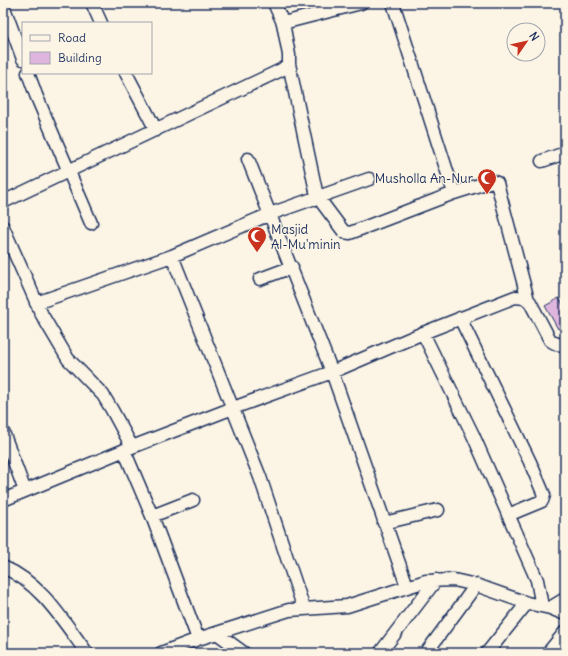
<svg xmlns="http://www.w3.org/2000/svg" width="568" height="656" viewBox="0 0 568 656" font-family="Delius,sans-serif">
<rect width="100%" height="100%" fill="#fcf5e5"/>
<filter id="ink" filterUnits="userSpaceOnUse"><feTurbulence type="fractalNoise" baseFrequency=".025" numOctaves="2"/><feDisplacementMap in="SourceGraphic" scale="8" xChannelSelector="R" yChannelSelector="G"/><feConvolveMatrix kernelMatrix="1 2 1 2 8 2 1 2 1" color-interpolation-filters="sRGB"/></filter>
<g filter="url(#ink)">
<path fill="#deb6dd" stroke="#1b2f5e" d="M559 298 565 308V326L558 329 545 306Z"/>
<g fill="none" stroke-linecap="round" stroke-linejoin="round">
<g stroke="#1b2f5e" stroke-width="15">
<path id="minor" d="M92 3 101 23
M274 3 283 23
M393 3 454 193 492 181 497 183 528 300
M3 5 23 59
M289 64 317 196 344 232 350 233 454 193
M28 73 36 95 91 223
M126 73 156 130
M248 159 332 372 407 586
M542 161 565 153
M3 202 281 70 289 64V55L283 23 361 3
M3 227 42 315 68 359 103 395 112 410 132 447
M172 256 260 477 304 609
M260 279 292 267
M36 303 172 256 270 214 369 179
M460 318 530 462 544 495 542 501 508 515
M423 333 473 435 537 580 542 606
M3 432 25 491
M124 450 152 516 198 639
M3 500 132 447 233 408 332 372 423 333 515 297 525 298 530 302 550 340C555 344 560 346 565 343
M152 516 193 500
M384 523 438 510
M3 567C41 583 63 621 87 653
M550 608 565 599
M218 634 244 653
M161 653 198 639 289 610 347 606 426 581 454 580 476 585 527 603 550 608 565 614
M380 653 436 580
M426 653 476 585
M487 653 527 603
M548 653 565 632"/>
</g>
<use href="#minor" stroke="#fcf5e5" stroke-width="12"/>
</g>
</g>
<defs>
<g id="mosque-pin" transform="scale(1)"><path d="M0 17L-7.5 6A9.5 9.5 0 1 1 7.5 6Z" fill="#c8321e" stroke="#fcf5e5"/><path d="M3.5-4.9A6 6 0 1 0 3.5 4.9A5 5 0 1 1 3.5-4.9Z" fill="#fff"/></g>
</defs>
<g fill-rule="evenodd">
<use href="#mosque-pin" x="487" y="178"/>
<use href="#mosque-pin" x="257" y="236"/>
</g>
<g text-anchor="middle" stroke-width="3" stroke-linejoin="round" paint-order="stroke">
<g font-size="13" fill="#1b2f5e" stroke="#fcf5e5" text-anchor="end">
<text x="473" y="183">Musholla An-Nur</text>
<text x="271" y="234" text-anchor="start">Masjid<tspan x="271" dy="15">Al-Mu'minin</tspan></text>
</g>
</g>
<rect width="568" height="656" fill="none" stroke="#fcf5e5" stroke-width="16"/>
<rect x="8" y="8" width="552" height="640" fill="none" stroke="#1b2f5e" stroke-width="1.5" filter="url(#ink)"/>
<rect x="22" y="22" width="130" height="52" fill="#fcf5e5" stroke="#a2a6af"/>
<rect x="30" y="35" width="20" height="6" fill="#fcf5e5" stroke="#a2a6af"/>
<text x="58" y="42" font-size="12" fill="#1b2f5e">Road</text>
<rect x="30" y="52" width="20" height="12" fill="#deb6dd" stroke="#a2a6af"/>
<text x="58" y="62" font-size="12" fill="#1b2f5e">Building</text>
<g transform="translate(526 42) rotate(56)"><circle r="19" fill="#fcf5e5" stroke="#a2a6af"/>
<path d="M0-3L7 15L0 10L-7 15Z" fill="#c8321e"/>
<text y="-6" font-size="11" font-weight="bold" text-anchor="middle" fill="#1b2f5e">N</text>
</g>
</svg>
